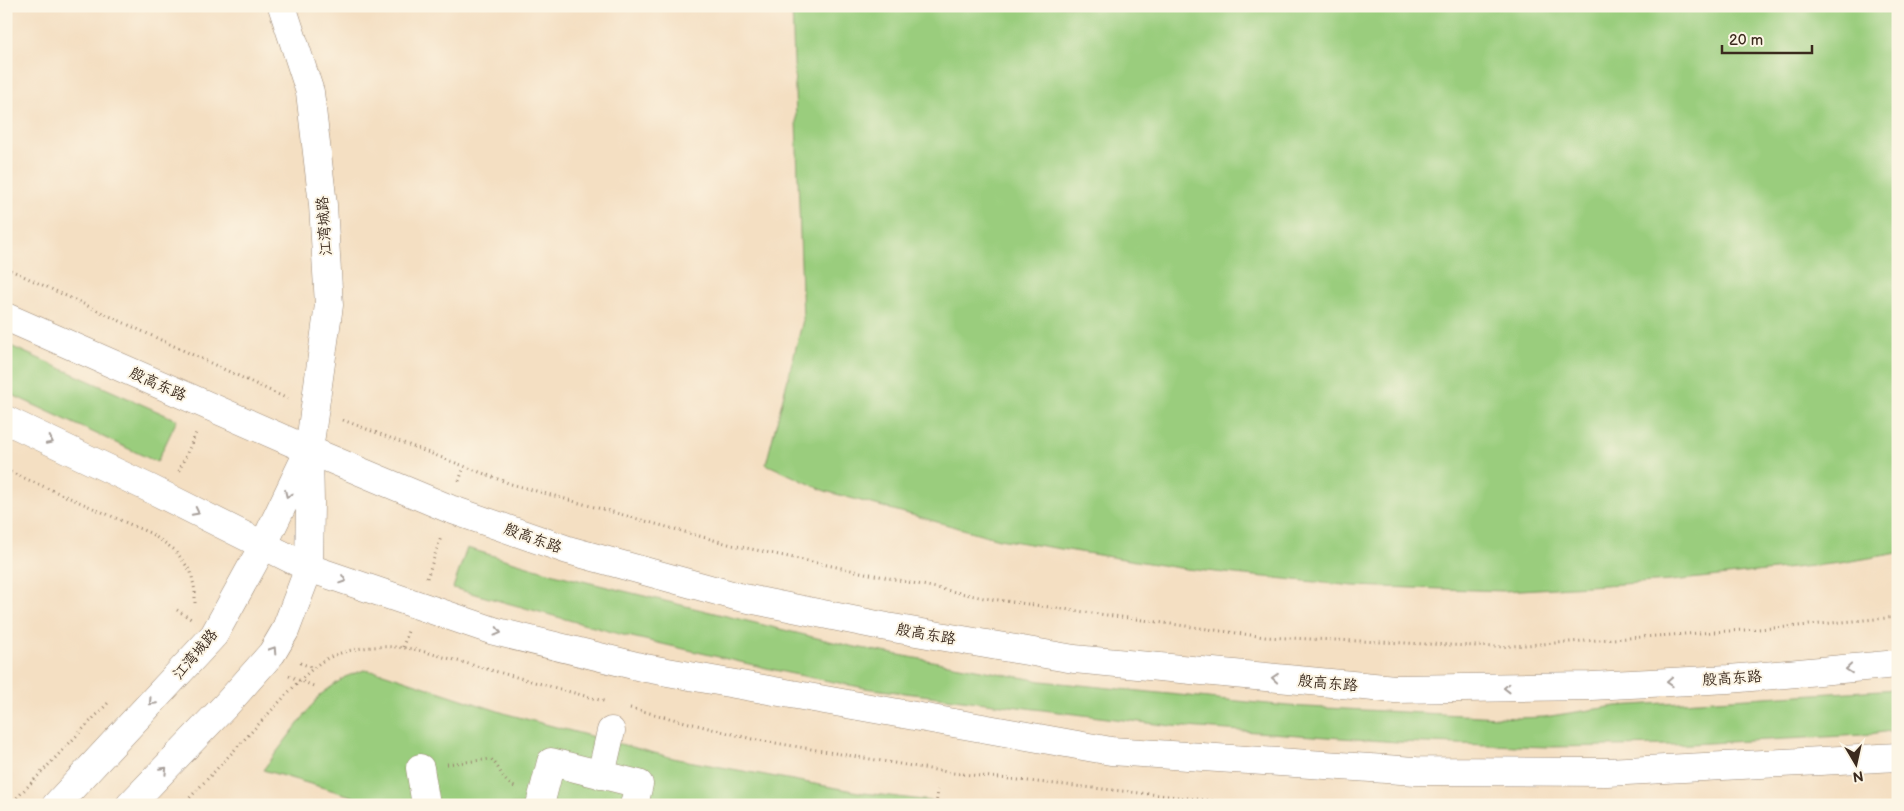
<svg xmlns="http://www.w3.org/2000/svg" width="1904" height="811" viewBox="0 0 1904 811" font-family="'Balsamiq Sans','LXGW WenKai TC',sans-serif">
<rect width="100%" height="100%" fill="#fcf5e5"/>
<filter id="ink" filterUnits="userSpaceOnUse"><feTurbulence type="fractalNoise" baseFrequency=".02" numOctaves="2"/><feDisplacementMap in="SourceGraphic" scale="10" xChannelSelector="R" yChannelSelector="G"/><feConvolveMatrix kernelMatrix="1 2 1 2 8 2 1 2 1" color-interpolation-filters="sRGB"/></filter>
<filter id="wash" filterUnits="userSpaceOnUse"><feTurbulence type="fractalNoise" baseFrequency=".0096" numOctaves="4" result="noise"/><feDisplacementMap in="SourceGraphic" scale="20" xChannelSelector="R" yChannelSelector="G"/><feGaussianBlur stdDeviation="1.12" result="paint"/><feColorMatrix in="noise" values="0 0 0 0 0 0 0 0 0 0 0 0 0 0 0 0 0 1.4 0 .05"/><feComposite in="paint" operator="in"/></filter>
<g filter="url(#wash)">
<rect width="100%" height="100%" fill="#f4dfc2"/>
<path fill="#9acd7d" stroke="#6a7c4e" d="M792 6H1898V553L1840 563 1671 581 1504 591 1354 586 1186 569 999 539 825 491 766 464 803 320Z
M6 344 177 420 157 462 6 392Z
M467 548 558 575 850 646 1041 681 1287 706 1518 718 1544 717 1616 706 1898 689V730L1862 735 1671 745 1549 747 1398 742 1172 726 865 688 788 673 619 634 453 588Z
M364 670 383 673 507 714 677 759 864 793 965 805H382L263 770 320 695 345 677Z"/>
</g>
<g filter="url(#ink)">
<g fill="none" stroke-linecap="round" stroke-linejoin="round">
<g stroke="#988470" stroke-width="29">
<path id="street" d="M282 6 310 92 323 205 329 305 309 450
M420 768 426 805
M601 775 611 731
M540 805 551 762 639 784 634 805"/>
</g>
<g stroke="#988470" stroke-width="29">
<path id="secondary" d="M56 805 214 635 263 546 309 450
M130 805 226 705 272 653 285 631 309 568 310 503 309 454"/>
</g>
<g stroke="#988470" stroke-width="29">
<path id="primary" d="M6 317 309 450 450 509 568 550 739 597 887 627 1074 659 1395 689 1591 686 1729 679 1898 664
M6 420 151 489 309 568 494 631 645 668 1111 751 1416 771 1607 772 1898 757"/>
</g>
<path stroke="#988470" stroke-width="3" stroke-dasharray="1 4" stroke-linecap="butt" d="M6 268 288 399
M343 420 511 484 732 545 984 598 1265 637 1497 647 1787 627 1898 617
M6 470 150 533 175 550 191 572 195 591V606
M179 471 196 433
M459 481 464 467
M427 578 441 537
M177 610 191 619
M403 647 408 631
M300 663 314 668
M289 676 316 687
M630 708 752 739 953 773 1253 805
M447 764 491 759C501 768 502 782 515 787
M10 805 108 703
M183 805 300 680C307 674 314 667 321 662 349 645 387 644 418 650L607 702
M936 805 938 790
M1886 805 1898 803"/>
<use href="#street" stroke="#fff" stroke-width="28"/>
<use href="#secondary" stroke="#fff" stroke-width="28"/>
<use href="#primary" stroke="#fff" stroke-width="28"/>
</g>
<defs><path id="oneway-chevron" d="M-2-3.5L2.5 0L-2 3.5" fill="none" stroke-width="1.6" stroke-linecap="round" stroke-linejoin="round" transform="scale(1.25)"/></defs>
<g stroke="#a79f9a">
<use href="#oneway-chevron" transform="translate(50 441) rotate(26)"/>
<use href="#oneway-chevron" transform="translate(288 494) rotate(115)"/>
<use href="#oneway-chevron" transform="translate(196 512) rotate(27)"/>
<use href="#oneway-chevron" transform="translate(343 580) rotate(19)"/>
<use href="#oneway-chevron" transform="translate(498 632) rotate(15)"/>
<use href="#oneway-chevron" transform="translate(273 650) rotate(-57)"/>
<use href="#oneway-chevron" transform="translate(1849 669) rotate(175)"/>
<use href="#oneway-chevron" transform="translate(1275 678) rotate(-175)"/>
<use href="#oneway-chevron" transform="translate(1670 682) rotate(177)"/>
<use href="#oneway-chevron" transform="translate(1507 688) rotate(179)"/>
<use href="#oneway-chevron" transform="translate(152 702) rotate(133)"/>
<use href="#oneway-chevron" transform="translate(164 770) rotate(-46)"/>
</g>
</g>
<g text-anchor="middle" stroke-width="4" stroke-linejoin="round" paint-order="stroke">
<g font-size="15" fill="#3b2a1e" stroke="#fcf5e5">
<text transform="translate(324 226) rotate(-94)" y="5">江湾城路</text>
<text transform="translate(158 384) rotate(24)" y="5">殷高东路</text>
<text transform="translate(533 538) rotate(20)" y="5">殷高东路</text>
<text transform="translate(926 634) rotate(10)" y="5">殷高东路</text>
<text transform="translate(195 654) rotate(-50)" y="5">江湾城路</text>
<text transform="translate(1732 678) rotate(-4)" y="5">殷高东路</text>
<text transform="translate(1328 683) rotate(5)" y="5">殷高东路</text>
</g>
</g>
<rect width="1904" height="811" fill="none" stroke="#fcf5e5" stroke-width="25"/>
<g transform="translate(1856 764) rotate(171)" stroke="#fcf5e5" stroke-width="4" paint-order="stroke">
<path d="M0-4L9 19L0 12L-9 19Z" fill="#3b2a1e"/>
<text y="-8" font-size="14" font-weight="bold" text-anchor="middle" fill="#3b2a1e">N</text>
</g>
<path d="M1722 45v8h90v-8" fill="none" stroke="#3b2a1e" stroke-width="2.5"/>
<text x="1729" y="45" font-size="15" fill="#3b2a1e" stroke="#fcf5e5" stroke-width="4" paint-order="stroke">20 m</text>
</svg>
